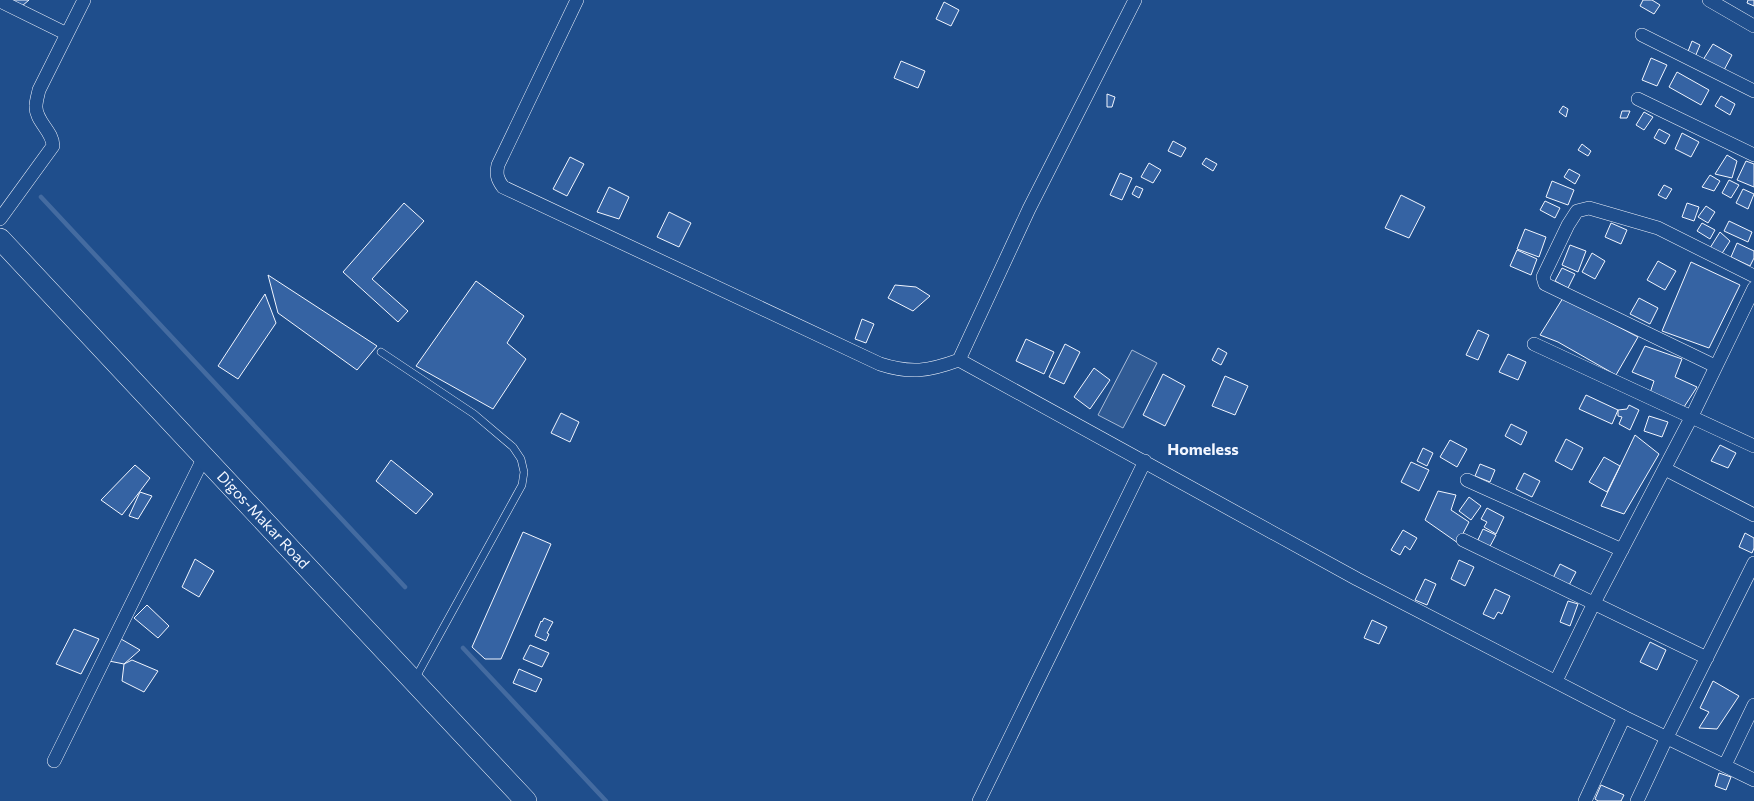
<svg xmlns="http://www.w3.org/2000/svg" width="1754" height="801" viewBox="0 0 1754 801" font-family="Commissioner,sans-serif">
<rect width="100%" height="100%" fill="#1f4e8c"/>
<path fill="#305b95" stroke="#a8bbd7" d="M1132 350 1157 363 1123 428 1098 415Z"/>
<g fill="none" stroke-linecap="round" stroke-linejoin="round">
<path stroke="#446ba0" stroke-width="4.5" d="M41 197 405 587
M463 648 606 801"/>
</g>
<path fill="#3563a3" stroke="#f2f6ff" d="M7 0H29L22 6Z
M1643 0H1652L1660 5 1654 14 1640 6Z
M1748 0H1754V6L1747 3Z
M944 2 959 10 951 26 936 19Z
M1692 41 1700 45 1695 57 1687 54Z
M1713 44 1732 55 1723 72 1703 60Z
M1651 58 1667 65 1657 86 1642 80Z
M901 61 925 71 918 88 894 78Z
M1677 72 1709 90 1701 105 1669 87Z
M1107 94 1115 97 1112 107H1107Z
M1721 96 1735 104 1730 115 1715 106Z
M1563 106 1568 109 1566 117 1559 112Z
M1622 111H1630L1627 118H1620Z
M1644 112 1653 117 1644 130 1636 125Z
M1659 129 1670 135 1665 144 1654 138Z
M1682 133 1699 142 1691 157 1675 149Z
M1173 141 1186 148 1181 157 1168 151Z
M1582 144 1591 151 1588 156 1578 150Z
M1727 155 1737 161 1732 178 1715 174Z
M570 157 584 164 567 196 553 189Z
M1206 158 1217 164 1213 171 1202 164Z
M1746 161 1754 164V187L1737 180Z
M1149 163 1161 170 1153 183 1141 177Z
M1569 169 1580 175 1575 184 1564 177Z
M1120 173 1132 178 1122 200 1110 195Z
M1710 175 1720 181 1714 191 1702 187Z
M1729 180 1739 185 1731 198 1722 193Z
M1552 181 1574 190 1568 205 1546 197Z
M1664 185 1672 189 1666 199 1658 195Z
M1136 186 1143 189 1139 198 1132 194Z
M609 187 629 197 619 219 597 212Z
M1743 189 1754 194 1748 209 1736 203Z
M1401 195 1425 207 1409 238 1385 228Z
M1545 201 1560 208 1555 218 1540 210Z
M404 203 424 221 372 279 408 311 398 322 343 272Z
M1687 203 1699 207 1694 221 1682 217Z
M1706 206 1715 212 1708 223 1698 217Z
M669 212 691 223 679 247 657 237Z
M1729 221 1752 232 1748 242 1724 231Z
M1611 223 1627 230 1621 244 1605 237Z
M1702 223 1715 230 1710 239 1697 231Z
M1525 229 1546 237 1539 257 1517 249Z
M1720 232 1730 241 1721 255 1710 248Z
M1737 243 1754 251V258L1750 266 1731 257Z
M1570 245 1586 251 1578 272 1562 265Z
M1517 250 1537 259 1531 275 1510 266Z
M1592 253 1605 261 1595 279 1582 272Z
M1658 261 1676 271 1665 290 1647 280Z
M1691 262 1740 285 1709 348 1662 331Z
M1562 268 1575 274 1568 288 1555 281Z
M268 275 377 346 357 370 278 313Z
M476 281 524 316 507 343 526 359 493 409 416 366Z
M895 285 916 287 930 296 913 311 888 298Z
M265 294 276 323 238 379 218 366Z
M1563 298 1638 337 1616 375 1558 342 1540 335Z
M1639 298 1658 308 1650 324 1630 314Z
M862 319 874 324 866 343 855 339Z
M1478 330 1489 335 1478 360 1466 355Z
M1026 339 1054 352 1044 374 1016 361Z
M1065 344 1080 352 1064 384 1049 377Z
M1645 346 1682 359 1675 377 1697 387 1682 410 1650 393 1654 381 1632 372Z
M1218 348 1227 353 1221 365 1212 360Z
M1508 354 1526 362 1518 380 1499 372Z
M1094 368 1110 380 1090 409 1074 397Z
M1163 374 1185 386 1165 426 1143 415Z
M1225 376 1248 386 1235 415 1212 406Z
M1586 395 1618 410 1612 424 1579 409Z
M1629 405 1639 410 1630 430 1619 424 1622 417 1618 416V410L1627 409Z
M561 413 579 422 570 442 551 433Z
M1649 416 1668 422 1662 437 1644 431Z
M1511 424 1527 432 1521 445 1505 436Z
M1635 435 1659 454 1624 514 1601 506Z
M1566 439 1583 448 1572 470 1555 461Z
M1450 440 1467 449 1457 467 1440 457Z
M1720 445 1736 453 1728 468 1711 461Z
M1423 448 1433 453 1427 466 1417 461Z
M1604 457 1620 466 1607 492 1589 482Z
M391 460 433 494 416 514 376 481Z
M1411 462 1429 470 1419 491 1401 482Z
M1480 464 1495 470 1490 482 1475 476Z
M135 465 150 478 122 515 101 500Z
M1524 473 1540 481 1532 497 1516 489Z
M1438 491 1456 495 1451 510 1469 522 1458 543 1425 520Z
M140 492 152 496 138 519 129 516Z
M1469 497 1481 506 1471 520 1459 511Z
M1487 508 1504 517 1496 534 1484 527 1487 522 1481 519Z
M1483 529 1496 535 1488 550 1476 544Z
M1403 530 1417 538 1410 550 1405 546 1400 555 1391 550Z
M523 532 551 544 501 659H485L472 647Z
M1745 533 1754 538V548L1752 553 1739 547Z
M195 559 214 571 199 597 182 587Z
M1459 560 1474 567 1465 586 1451 579Z
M1560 564 1576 572 1568 587 1552 580Z
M1425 579 1436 584 1427 605 1415 600Z
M1495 589 1510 596 1502 614 1498 612 1494 619 1483 614Z
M1568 601 1578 604 1570 626 1560 622Z
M147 605 169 626 158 638 134 618Z
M544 618 553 622 547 633 549 634 546 641 535 636 541 621 542 622Z
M1372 620 1387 627 1379 644 1364 638Z
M74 629 99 639 81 674 56 664Z
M121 639 140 650 124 664 109 661Z
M1650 642 1666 650 1657 670 1640 662Z
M530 645 549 653 542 667 523 659Z
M132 660 158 671 144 692 122 681 124 664Z
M519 669 542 679 536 692 513 683Z
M1713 681 1739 696 1717 729 1699 728 1709 712 1700 708Z
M1719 773 1731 777 1726 790 1715 786Z
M1601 785 1624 795 1621 801H1598L1595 799Z"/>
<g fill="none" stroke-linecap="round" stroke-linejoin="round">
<g stroke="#f2f6ff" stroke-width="8">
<path id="lane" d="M381 352 474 414 513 447 521 459 524 472 522 485 415 679"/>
</g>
<g stroke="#f2f6ff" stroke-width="14">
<path id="street" d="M577 0 498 165C496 174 497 179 503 187L880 364C911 374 929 371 959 360L1029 209 1135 0
M1709 0 1754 26
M0 1 67 34
M1642 35 1754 91
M1638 99 1754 155
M0 219 53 146C53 131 35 121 36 106 36 101 38 95 39 90L84 0
M1534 344 1754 446
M959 360 1357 579 1624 717 1754 780
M1715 366 1545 284 1543 277 1568 225 1577 211 1589 208 1658 228 1754 276
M1665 469 1754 515
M1467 480 1622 550
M1463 540 1707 658
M1556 681 1594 603 1692 416 1754 288
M54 761 204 457
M1725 765 1754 705
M979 801 1145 461
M1585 801 1624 717
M1637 801 1667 737 1754 563"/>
</g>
<g stroke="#f2f6ff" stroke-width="22">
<g id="primary">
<path id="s1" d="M0 239 526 801"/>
</g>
</g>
<use href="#lane" stroke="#1f4e8c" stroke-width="7"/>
<use href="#street" stroke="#1f4e8c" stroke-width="13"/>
<use href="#primary" stroke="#1f4e8c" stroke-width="21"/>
</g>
<g text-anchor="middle" stroke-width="3" stroke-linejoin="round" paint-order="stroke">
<g font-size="15" fill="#f2f6ff" stroke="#1f4e8c">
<text dy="5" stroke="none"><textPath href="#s1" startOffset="385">Digos-Makar Road</textPath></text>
</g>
<g font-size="16" font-weight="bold" fill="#f2f6ff" stroke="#1f4e8c">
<text x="1203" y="455">Homeless</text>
</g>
</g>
</svg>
